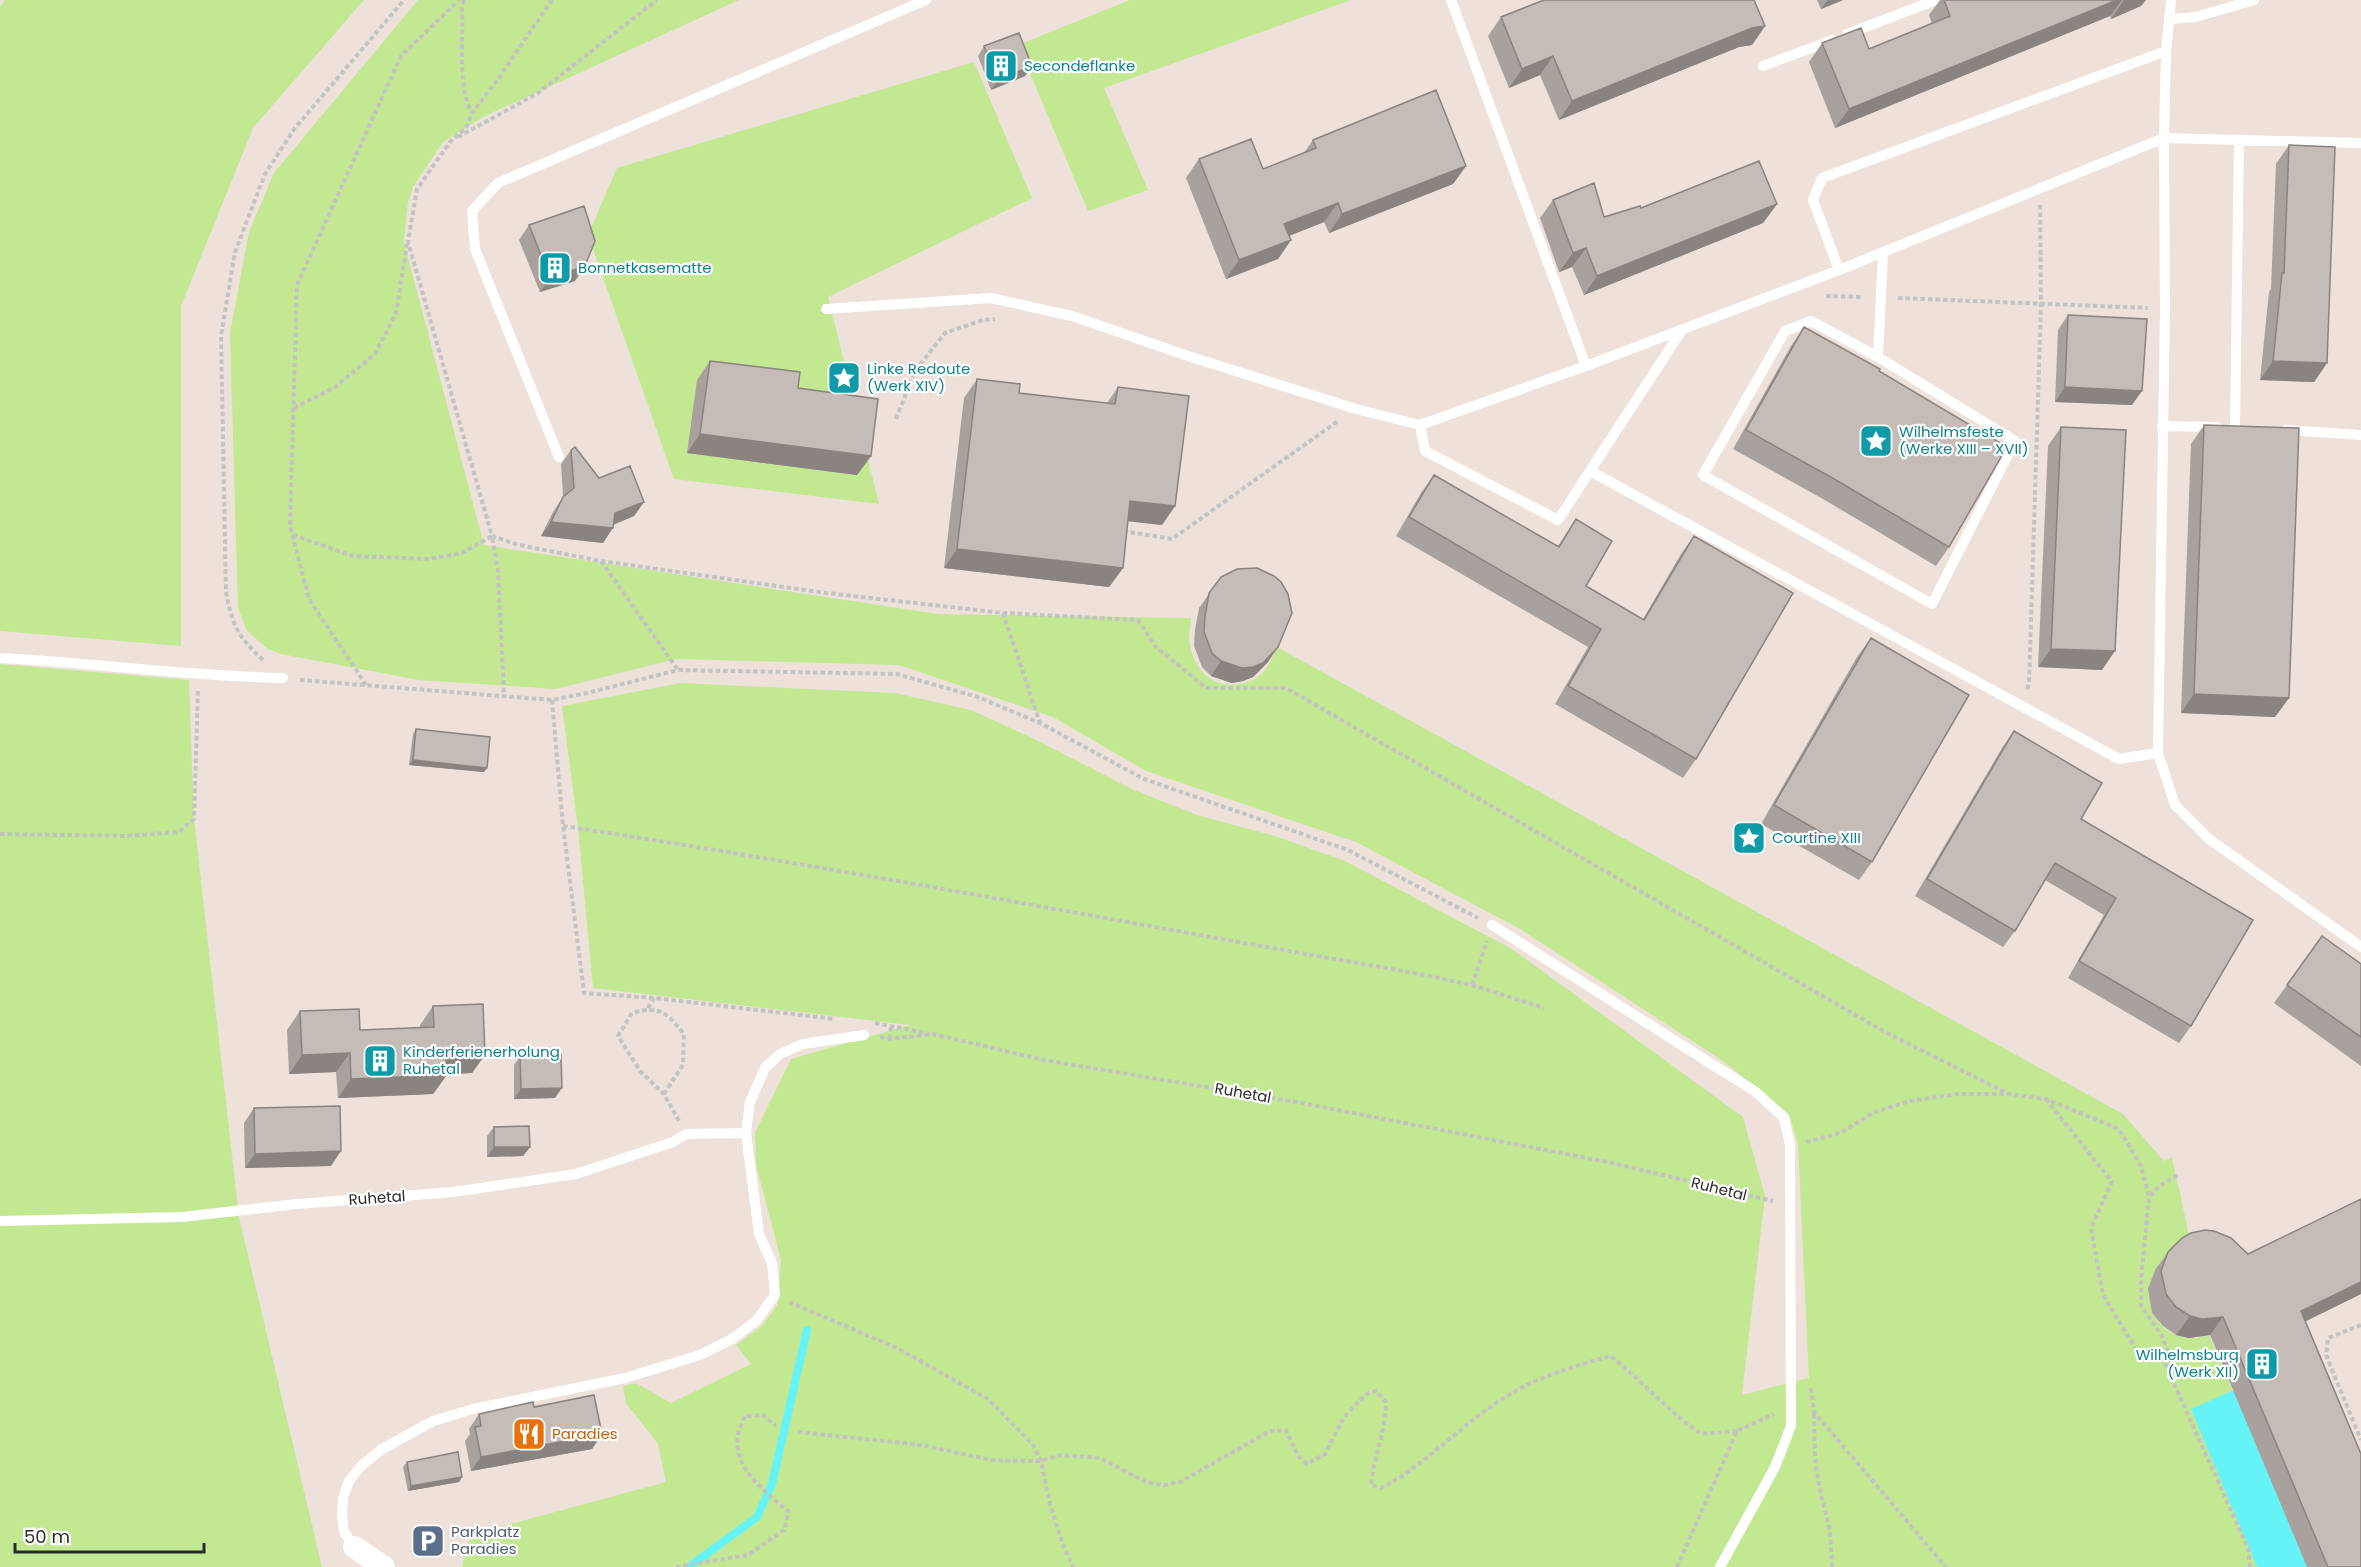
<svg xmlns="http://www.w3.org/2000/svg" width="2361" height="1567" viewBox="0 0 2361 1567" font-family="Poppins,sans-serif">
<rect width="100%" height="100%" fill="#ede1da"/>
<path fill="#c3e892" d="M5 0H364L253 128 181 306V646L0 631V7Z
M418 0H739L485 116 443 142 413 187 408 202 404 242 484 545 938 614 1191 618C1190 627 1188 638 1190 646 1195 670 1214 689 1239 684 1246 683 1255 680 1260 675 1269 668 1272 657 1277 647L2123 1114 2164 1161 2172 1157 2192 1249 2155 1270C2138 1310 2166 1349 2209 1335L2307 1567H462L470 1535 666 1482 658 1444 626 1403 623 1386 636 1383 671 1403 751 1364 736 1345 762 1326 778 1304 781 1260 756 1165 755 1133 791 1059 910 1025 593 988 578 828 562 706 680 683 895 693 971 710 1030 737 1134 790 1197 815 1275 836 1345 861 1512 949 1743 1117 1765 1196 1742 1395 1809 1378 1798 1145 1789 1114 1723 1061 1520 929 1356 842 1146 771 1053 717 899 665 676 659 556 689 419 680 281 654 268 649 247 631 238 608 230 333 249 232 274 173Z
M1130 0H1351L1104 88 1148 190 1088 211 1018 45Z
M974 62 1032 198 828 297 879 504 674 479 588 235 617 168Z
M0 664 189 680 194 819 239 1217 322 1567H0Z"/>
<path fill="#65f3f7" d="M2234 1390 2308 1567H2257L2191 1409Z"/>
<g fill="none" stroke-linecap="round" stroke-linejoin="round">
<path stroke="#65f3f7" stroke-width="8" d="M689 1567 757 1517 772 1484 807 1330"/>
<path stroke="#c3c3c3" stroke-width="4" stroke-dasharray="4.5 3" stroke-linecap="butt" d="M464 0 462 8C464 38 457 88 472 113
M552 0 498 79 472 113 466 128 450 142 417 189 408 242 492 536 519 545 601 561 678 670
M458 137 538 93 657 0
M1826 296 1863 297
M1898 298 2148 308
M294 408 334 388 375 354 396 313 407 244
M896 419 915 371 945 333 983 320 995 319
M1123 531 1172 539 1338 421
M293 535 353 556 429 559 462 553 492 536 498 571 504 695
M601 561 826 593 1003 613 1138 620 1155 646 1206 688H1286L1887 1033 2009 1094
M1003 613 1040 723
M263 660C239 638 231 624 226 591L221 336 235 252 265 174 295 128 404 0
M300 680 552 700 587 693 678 670 897 674 978 697 1040 723 1144 779 1348 850 1478 918
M366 685 309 599 290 526 297 285 401 56 459 0
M2027 689 2029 684 2041 304 2040 205
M552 700 563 826 584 993 654 998 835 1019
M563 826C848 869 1131 924 1415 973L1472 985 1544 1008
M0 834 125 836 179 832 194 819 198 689
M1472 985 1487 941
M648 1008 654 998
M875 1023 930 1034
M880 1037 890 1039 933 1034 1044 1060 1296 1102 1608 1162 1773 1201
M890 1039 891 1025
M664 1094 683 1065 684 1034C667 1013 660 1005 632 1013L618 1036 640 1071 664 1094 679 1121
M2046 1099 2112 1182 2091 1228 2103 1295 2136 1349 2148 1358 2163 1359 2248 1548 2250 1567
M1806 1142 1840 1133 1875 1112 1910 1101 1958 1094H2009L2046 1099 2119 1129 2141 1166 2149 1197
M789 1302 897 1348 988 1399 1033 1445 1041 1461 1050 1504 1064 1548 1074 1567
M2361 1325 2328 1338 2326 1355 2361 1440
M2171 1359 2161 1334 2141 1306V1280L2149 1197 2159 1186 2179 1174
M1811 1388 1814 1412 1946 1567
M1814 1414 1815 1458 1819 1486 1830 1531 1832 1567
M798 1432 922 1445 991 1460 1041 1461 1061 1455 1100 1458 1146 1482 1164 1485 1180 1482 1270 1431 1286 1430 1298 1456 1307 1464 1325 1454 1344 1417 1366 1394 1376 1391 1386 1402C1386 1432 1374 1455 1371 1485L1381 1488C1426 1465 1460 1425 1504 1398 1536 1377 1574 1366 1611 1356 1642 1381 1668 1411 1701 1434L1737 1431
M676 1567 748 1555 784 1530 789 1512C765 1491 732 1469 738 1434 739 1428 743 1421 745 1416L763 1415 776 1426
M1677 1567 1737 1431 1774 1414"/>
<path stroke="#fff" stroke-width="10" d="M1451 0 1586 366
M2171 0 2166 51 2164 138 2165 309 2158 753 2175 805 2209 839 2361 947
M2170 19 2196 17 2254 0
M1847 34 1936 0
M1763 66 1833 40
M1839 270 1813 200 1822 178 2166 51
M826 309 991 298 1072 316 1185 355 1356 409 1420 425 1586 366 1839 270 2164 138 2361 143
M1878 357 1811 321 1785 331 1703 475 1932 604 2015 441 1878 357 1883 253
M1420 425 1425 451 1558 520 1682 330
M2162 426 2217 427
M2235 427 2239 141
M2286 430 2361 435
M559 457 475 249 472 211 498 183 926 0
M1590 471 2119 759 2158 753
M0 658C95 663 188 676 283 678
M1492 925 1756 1092 1784 1118 1790 1145 1791 1426 1775 1467 1720 1567
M0 1221 182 1217 297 1204 453 1192 576 1174 673 1142 686 1134 746 1133
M354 1547 344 1532 342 1516 343 1498 349 1481 361 1466 382 1449 433 1421 473 1409 625 1378 700 1355 732 1339 756 1321 775 1295 772 1263 759 1234 746 1133 750 1102 765 1068 780 1054 803 1044 864 1035"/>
<path stroke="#fff" stroke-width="22" d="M354 1547 384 1567"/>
</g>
<path fill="#a9a19d" d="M1817 0H1843L1821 9Z
M1940 0H2146L2141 6 2111 19 2110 16 1835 128 1809 62 1822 43 1869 49 1932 24 1929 15Z
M1501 17 1765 26 1752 45 1739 47 1559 120 1540 75 1509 88 1488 36Z
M984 46 1032 66 1025 76 991 90 978 56Z
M1313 140 1466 166 1453 184 1329 233 1324 222 1289 236 1291 240 1278 259 1226 279 1186 178 1199 159 1263 169 1304 153Z
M2289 145 2327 363 2314 382 2260 380 2269 292 2271 289 2276 164Z
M1553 200 1604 217 1641 208 1777 204 1763 223 1584 295 1572 267 1559 272 1540 218Z
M529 225 575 281 540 292 519 240Z
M2068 315 2132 405 2055 402 2058 330Z
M1804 327 1879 371 1949 547 1936 566 1823 499 1733 449 1791 346Z
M710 361 798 388 871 456 857 475 687 453 697 380Z
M977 379 1019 393 1107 403 1118 387 1175 506 1162 525 1128 521 1123 568 1109 587 944 568 964 398Z
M2204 425 2289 698 2275 717 2181 713 2191 444Z
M2061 427 2102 670 2038 667 2048 446Z
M571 450 599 478 644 502 634 516 614 524 603 543 541 536 553 512 563 497 561 464Z
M1434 475 1558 546 1576 519 1586 586 1643 619 1681 554 1694 536 1696 759 1683 778 1555 704 1588 647 1396 536 1421 493Z
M1221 577 1268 662 1253 677 1243 681 1232 683 1211 676 1202 667 1194 646 1195 630 1199 608Z
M1871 638 1872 862 1859 880 1761 824 1857 657Z
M416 729 484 772 409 765 413 734Z
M2014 731 2081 819 2191 1026 2179 1043 2068 978 2104 915 2045 880 2015 931 2003 947 1915 896 2002 748Z
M2322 936 2361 964V1066L2274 1003Z
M433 1006 485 1055 472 1073 447 1074 433 1094 338 1098 336 1072 289 1074 287 1030 300 1011 360 1030 420 1028V1025Z
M520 1056 555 1098 514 1099V1065Z
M254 1108 331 1166 245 1168 244 1123Z
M494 1127 530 1147 523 1156 487 1157V1136Z
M2361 1199V1294L2305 1321 2361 1567H2307L2210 1335 2189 1338 2176 1335 2163 1326 2152 1313 2148 1289 2155 1270 2168 1252 2248 1254Z
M534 1407 602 1434 592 1449 471 1471 465 1441 470 1434 469 1429 479 1414Z
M407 1462 462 1477 459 1482 408 1491 403 1467Z"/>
<path fill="#8a8380" d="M1828 0H1843L1821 9Z
M2117 0H2122L2110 16 1835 128 1849 109Z
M2124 0H2146L2141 6 2111 19Z
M1765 26 1752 45 1739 47 1559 120 1572 101 1752 28Z
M1553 56 1540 75 1509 88 1522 69Z
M1032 66 1025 76 991 90 998 80Z
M1466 166 1453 184 1329 233 1342 214Z
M1338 203 1324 222 1271 243 1284 224Z
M1777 204 1763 223 1584 295 1597 276Z
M1291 240 1278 259 1226 279 1239 260Z
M1586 248 1572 267 1559 272 1573 253Z
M585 266 575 281 540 292 550 278Z
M2273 361 2327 363 2314 382 2260 380Z
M2065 387 2142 391 2132 405 2055 402Z
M700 434 871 456 857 475 687 453Z
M1130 501 1175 506 1162 525 1117 520Z
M644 502 634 516 606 528H613L603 543 541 536 551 522 615 513Z
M957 549 1123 568 1109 587 944 568Z
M1278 647 1268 662 1253 677 1243 681 1232 683 1211 676 1221 661Z
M2051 649 2115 651 2102 670 2038 667Z
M2194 694 2289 698 2275 717 2181 713Z
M413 760 487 768 484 772 409 765Z
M350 1053 336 1072 289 1074 302 1055Z
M485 1055 472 1073 433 1075 446 1056Z
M447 1075 433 1094 338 1098 351 1079Z
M562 1088 555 1098 514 1099 521 1089Z
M494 1147H530L523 1156 487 1157Z
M341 1151 331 1166 245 1168 255 1154Z
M2361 1282V1294L2288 1330 2301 1311Z
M2190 1316 2223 1317 2210 1335 2189 1338 2176 1335Z
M602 1434 592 1449 471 1471 481 1457Z
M462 1477 459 1482 408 1491 411 1486Z"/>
<path fill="#c5bbb7" stroke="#8a8380" stroke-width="1.5" d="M1544 0H1754L1765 26 1752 28 1572 101 1553 56 1522 69 1501 17Z
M1944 0H2117L1849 109 1822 43 1861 28 1869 49 1950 16Z
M1019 33 1032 66 998 80 984 46Z
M1436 90 1466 166 1342 214 1338 203 1284 224 1291 240 1239 260 1199 159 1251 139 1263 169 1316 148 1313 140Z
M2289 145 2335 147 2327 363 2273 361 2282 273H2284Z
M1759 161 1777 204 1597 276 1586 248 1573 253 1553 200 1594 183 1604 217 1640 206 1641 208Z
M584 206 595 241 585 266 550 278 529 225Z
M2068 315 2147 319 2142 391 2065 387Z
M1804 327 1880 369 1879 371 2007 447 1949 547 1836 480 1746 430Z
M710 361 800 372 798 388 878 399 871 456 700 434Z
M977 379 1020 384 1019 393 1115 404 1118 387 1189 396 1175 506 1130 501 1123 568 957 549Z
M2204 425 2299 428 2289 698 2194 694Z
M2061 427 2126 430 2115 651 2051 649Z
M575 447 599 478 630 466 644 502 615 513 613 528 551 522 563 497 574 488 571 450Z
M1434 475 1559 547 1576 519 1612 541 1586 586 1644 620 1694 536 1793 593 1696 759 1568 686 1601 629 1409 517Z
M1257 568 1274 576 1281 582 1288 594 1292 613 1278 647 1263 663 1253 667 1242 668 1221 661 1212 653 1204 632 1205 616 1209 593 1221 577 1237 569Z
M1871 638 1969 695 1872 862 1774 805Z
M416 729 490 737 487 768 413 760Z
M2014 731 2102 783 2081 819 2253 920 2191 1026 2079 961 2116 898 2055 863 2015 931 1927 879Z
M2322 936 2361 964V1037L2287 985Z
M483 1004 485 1055 446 1056 447 1075 351 1079 350 1053 302 1055 300 1011 359 1009 360 1030 434 1027 433 1006Z
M561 1055 562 1088 521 1089 520 1056Z
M340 1106 341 1151 255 1154 254 1108Z
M529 1126 530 1147H494V1127Z
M2361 1199V1282L2301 1311 2361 1454V1567H2328L2223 1317 2202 1319 2190 1316 2176 1307 2166 1294 2161 1271 2168 1252 2182 1238 2191 1233 2205 1230 2214 1231 2231 1238 2248 1254Z
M594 1395 602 1434 481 1457 475 1427 481 1426 479 1414 533 1402 534 1407Z
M458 1452 462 1477 411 1486 407 1462Z"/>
<defs>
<g id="building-square" transform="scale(1.725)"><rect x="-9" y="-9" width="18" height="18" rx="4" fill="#0f9aa8" stroke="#fff"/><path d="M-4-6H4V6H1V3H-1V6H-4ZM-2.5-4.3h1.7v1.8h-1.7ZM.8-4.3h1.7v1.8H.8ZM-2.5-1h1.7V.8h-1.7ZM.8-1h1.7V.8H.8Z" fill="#fff"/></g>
<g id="sight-square" transform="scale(1.725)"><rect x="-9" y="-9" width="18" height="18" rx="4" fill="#0f9aa8" stroke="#fff"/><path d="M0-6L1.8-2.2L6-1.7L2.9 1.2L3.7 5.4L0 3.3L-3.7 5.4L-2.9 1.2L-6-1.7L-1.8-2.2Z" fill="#fff"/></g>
<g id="restaurant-square" transform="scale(1.725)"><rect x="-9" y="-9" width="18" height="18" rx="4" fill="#e8710a" stroke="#fff"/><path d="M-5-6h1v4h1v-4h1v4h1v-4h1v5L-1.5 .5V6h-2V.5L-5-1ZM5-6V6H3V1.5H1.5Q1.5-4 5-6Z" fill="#fff"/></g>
<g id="parking-square" transform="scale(1.725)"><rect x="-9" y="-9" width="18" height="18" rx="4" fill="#5c6f8a" stroke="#fff"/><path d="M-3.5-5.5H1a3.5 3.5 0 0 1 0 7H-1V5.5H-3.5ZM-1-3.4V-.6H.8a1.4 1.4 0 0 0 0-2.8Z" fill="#fff"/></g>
</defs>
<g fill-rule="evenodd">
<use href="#building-square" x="1001" y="66"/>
<use href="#building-square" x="555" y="268"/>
<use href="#sight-square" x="844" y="378"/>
<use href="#sight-square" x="1876" y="441"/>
<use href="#sight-square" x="1749" y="838"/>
<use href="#building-square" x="380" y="1061"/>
<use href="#building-square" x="2262" y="1364"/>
<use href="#restaurant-square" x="529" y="1434"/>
<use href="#parking-square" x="428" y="1541"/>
</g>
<g text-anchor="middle" stroke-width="4.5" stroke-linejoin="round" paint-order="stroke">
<g font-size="15" fill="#0d838f" stroke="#fff" text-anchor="start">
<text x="1024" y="71">Secondeflanke</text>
<text x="578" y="273">Bonnetkasematte</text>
<text x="867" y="374">Linke Redoute<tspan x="867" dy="17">(Werk XIV)</tspan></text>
<text x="1899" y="437">Wilhelmsfeste<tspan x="1899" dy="17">(Werke XIII – XVII)</tspan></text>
<text x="1772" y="843">Courtine XIII</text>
<text x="403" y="1057">Kinderferienerholung<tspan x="403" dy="17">Ruhetal</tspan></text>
<text x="2239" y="1360" text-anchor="end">Wilhelmsburg<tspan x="2239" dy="17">(Werk XII)</tspan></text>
</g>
<g font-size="15" fill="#2a2a2a" stroke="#fff">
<text transform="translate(1243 1093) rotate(10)" y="5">Ruhetal</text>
<text transform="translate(1719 1189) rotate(14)" y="5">Ruhetal</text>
<text transform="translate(377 1198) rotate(-4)" y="5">Ruhetal</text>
</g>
<g font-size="15" fill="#c56008" stroke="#fff" text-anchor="start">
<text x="552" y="1439">Paradies</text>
</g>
<g font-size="15" fill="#4e5e75" stroke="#fff" text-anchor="start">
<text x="451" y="1537">Parkplatz<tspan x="451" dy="17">Paradies</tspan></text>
</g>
</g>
<path d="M15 1543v9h189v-9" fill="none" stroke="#2a2a2a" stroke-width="3"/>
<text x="24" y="1543" font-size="18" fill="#2a2a2a" stroke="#ffffff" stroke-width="4.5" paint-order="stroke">50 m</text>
</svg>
